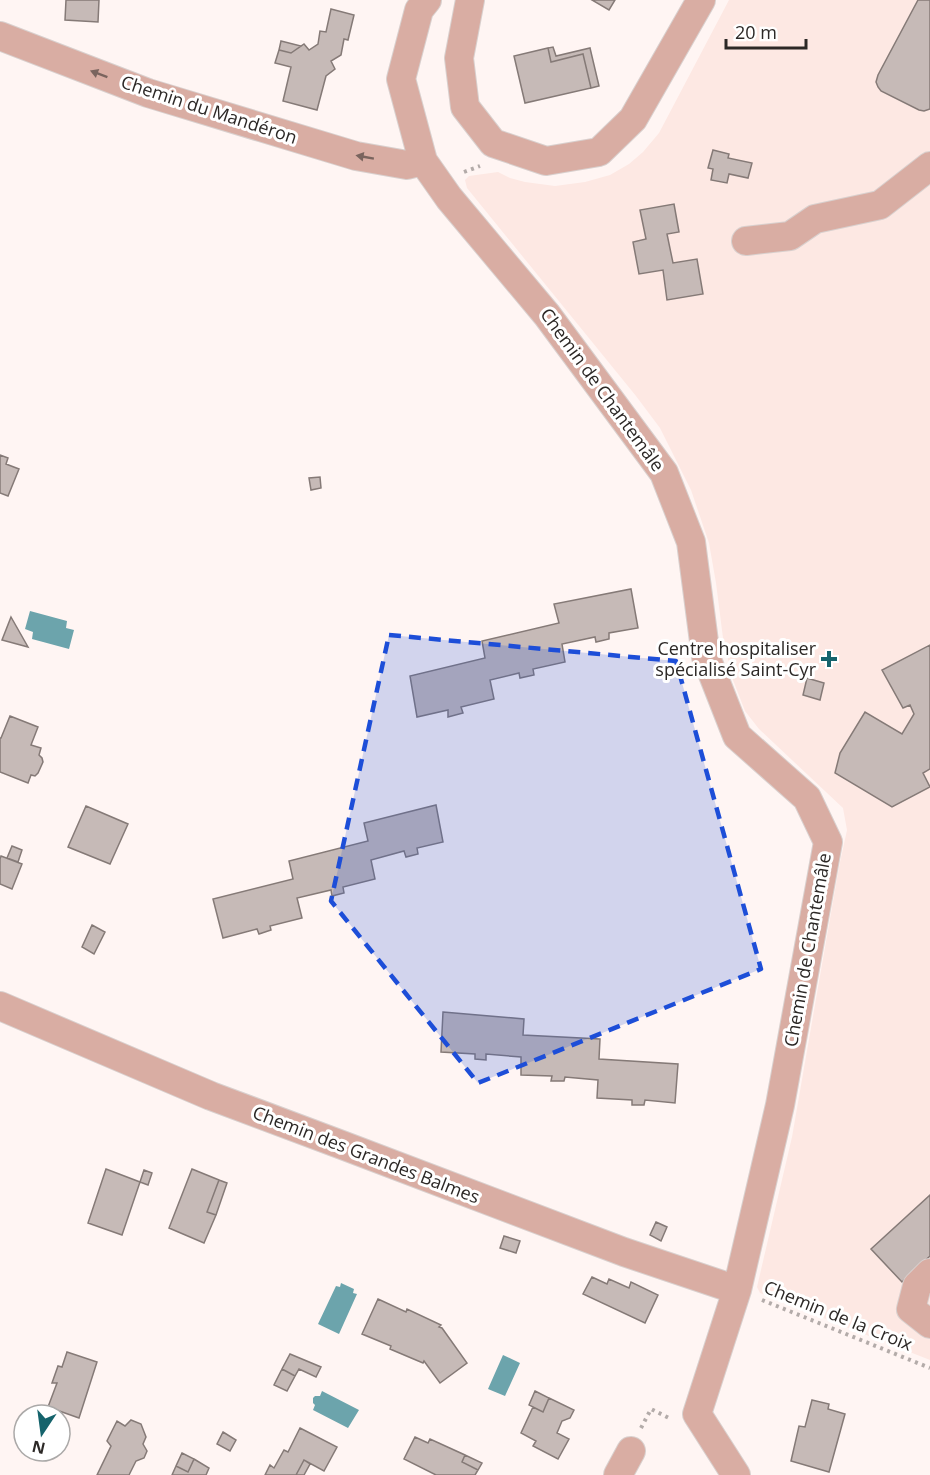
<svg xmlns="http://www.w3.org/2000/svg" width="930" height="1475" viewBox="0 0 930 1475" font-family="'Open Sans',sans-serif">
<rect width="100%" height="100%" fill="#fff5f3"/>
<path fill="#fde8e3" d="M729 0H930V1360L760 1293 757 1287 792 1137 839 867 847 830 843 808 759 729 745 711 733 680 723 638 716 583 709 543 691 490 660 428 636 396 467 188 465 180 469 176 498 172 510 178 525 182 555 186 585 182 610 175 629 164 643 152 659 133Z"/>
<path fill="#6ca4ac" d="M30 611 67 621 66 628 74 630 69 649 32 639 33 632 25 629Z
M341 1283 354 1289 353 1293 357 1294 339 1334 318 1324 336 1286 340 1287Z
M503 1355 520 1363 505 1396 488 1389Z
M322 1391 359 1410 348 1428 313 1410 315 1405 313 1403V1398L315 1396H320Z"/>
<path fill="#c6bab7" stroke="#857a77" stroke-width="1.5" d="M66 0H99L98 22 65 20Z
M592 0H615L609 10Z
M918 0H930V109L924 111 919 110 881 91 878 87 876 82 878 75Z
M331 9 354 15 348 40 344 39 341 55 331 61 335 69 326 76 317 110 283 101 291 67 275 63 279 50 291 53 304 44 309 50 318 44 320 31 326 32Z
M281 41 301 46 291 53 279 50Z
M553 47 556 56 590 48 599 86 591 88 583 54 551 62 548 48Z
M548 48 551 62 583 54 591 88 525 103 514 56Z
M713 150 729 154 728 158 752 163 748 178 729 174 727 183 711 180 713 169 708 168Z
M674 204 679 232 667 234 673 263 697 259 703 294 667 300 663 270 639 274 633 242 646 239 640 210Z
M0 455 8 458 6 464 19 469 8 496 0 493Z
M320 477 321 488 311 490 309 478Z
M631 589 638 628 609 633V639L596 642 595 637 562 644 565 662 533 669 534 675 520 678 519 673 490 680 494 699 461 707 463 713 448 717V710L417 717 410 676 485 658 482 641 559 623 554 604Z
M11 617 28 647 2 640Z
M930 645V769L923 773 930 787 892 807 835 773 840 753 865 712 902 734 914 714 910 705 903 708 882 670Z
M807 678 824 683 820 700 803 695Z
M10 716 38 727 31 745 41 748 39 755 42 758 43 762 38 773 35 776 31 775 28 783 0 772V738H1Z
M436 805 443 842 417 848 418 854 406 857 404 851 371 860 375 879 343 887 344 893 332 896 331 890 297 898 302 918 270 926 271 930 259 934 257 929 223 938 213 899 293 879 289 861 368 841 364 823Z
M86 806 128 824 110 864 68 847Z
M12 846 22 850 18 862 7 858Z
M1 856 22 864 12 889 0 884V859Z
M92 925 105 932 94 954 82 947Z
M443 1012 524 1019 523 1035 600 1039 599 1059 678 1064 675 1103 645 1100 644 1105H632V1100L597 1098 598 1080 565 1077 564 1081H551L552 1076 521 1075V1057L486 1054V1060L475 1059V1054L441 1052Z
M106 1169 140 1182 122 1235 88 1223Z
M192 1169 219 1180 207 1212 216 1215 204 1243 169 1228Z
M144 1170 152 1173 148 1185 140 1182Z
M219 1180 227 1183 216 1215 207 1212Z
M930 1195V1256L902 1282 871 1249Z
M656 1222 667 1227 661 1241 650 1235Z
M504 1236 520 1241 516 1253 500 1248Z
M592 1277 607 1284 609 1279 629 1288 631 1282 658 1295 645 1323 583 1294Z
M378 1299 406 1312 407 1309 441 1325 439 1327 442 1328 467 1363 440 1383 424 1361 423 1363 390 1349 391 1346 362 1334Z
M67 1352 97 1362 79 1418 48 1407 57 1383H52L58 1366 62 1367Z
M290 1354 321 1367 316 1377 299 1369 295 1376 282 1369Z
M282 1369 295 1376 287 1391 274 1385Z
M535 1391 549 1398 543 1412 529 1405Z
M549 1398 574 1410 570 1418 562 1421 557 1433 569 1439 558 1459 533 1446 536 1441 521 1433 533 1407 543 1412Z
M812 1400 829 1404 828 1409 845 1414 829 1472 791 1461 799 1426 805 1427Z
M131 1420 141 1424 146 1437 143 1444 147 1451 144 1458 136 1461 129 1475H97L111 1446 107 1441 117 1421 125 1426Z
M300 1428 337 1447 324 1471 304 1460 296 1475H265L270 1465 274 1468 284 1450 288 1452Z
M223 1432 236 1440 230 1451 217 1444Z
M415 1437 428 1443 430 1439 465 1455 462 1462 478 1470 475 1475H436L404 1459Z
M182 1453 194 1459 188 1472 176 1466Z
M465 1455 482 1463 478 1470 462 1462Z
M194 1459 209 1468 206 1475H172L176 1466 188 1472Z
M304 1460 310 1464 304 1475H296Z"/>
<g fill="none" stroke-linecap="round" stroke-linejoin="round">
<g stroke="#d9d0ce" stroke-width="30">
<path id="minor" d="M427 0 419 10 401 79 423 161 449 198 547 315 664 473 691 542 706 657 737 736 807 798 828 842 780 1105 737 1290 697 1414 736 1475
M470 0 459 58 465 107 493 143 546 161 599 152 633 119 701 0
M0 36 148 93 356 156 407 165 423 161
M746 241 790 236 815 219 880 205 930 166
M0 1006 211 1096 342 1145 624 1252 737 1290
M930 1273 917 1286 911 1309 930 1324
M618 1475 631 1451"/>
</g>
<path stroke="#b3aba9" stroke-width="4" stroke-dasharray="3 4.5" stroke-linecap="butt" d="M464 172 480 166
M762 1300 930 1368
M641 1428 651 1409 671 1419"/>
<use href="#minor" stroke="#d9ada3" stroke-width="28"/>
</g>
<defs><path id="oneway-solid" d="M-6-.8H1V-3.2L6.5 0L1 3.2V.8H-6Z" transform="scale(1.5)"/></defs>
<g fill="#7a645e">
<use href="#oneway-solid" transform="translate(99 74) rotate(-159)"/>
<use href="#oneway-solid" transform="translate(365 157) rotate(-170)"/>
</g>
<path fill="#1d4ed8" fill-opacity="0.2" stroke="#1d4ed8" stroke-width="4.5" stroke-dasharray="12 8" stroke-linejoin="round" d="M389 635 676 661 761 969 478 1083 331 901Z"/>
<path fill="#15636c" stroke="#fff" stroke-width="2" d="M826 650h6v6h6v6h-6v6h-6v-6h-6v-6h6z"/>
<g text-anchor="middle" stroke-width="6" stroke-linejoin="round" paint-order="stroke">
<g font-size="18" fill="#2c2826" stroke="#fff">
<text transform="translate(209 110) rotate(18)" y="6">Chemin du Mandéron</text>
<text transform="translate(602 390) rotate(54)" y="6">Chemin de Chantemâle</text>
<text transform="translate(808 950) rotate(-80)" y="6">Chemin de Chantemâle</text>
<text transform="translate(366 1155) rotate(21)" y="6">Chemin des Grandes Balmes</text>
<text transform="translate(838 1316) rotate(22)" y="6">Chemin de la Croix</text>
</g>
<g font-size="18" fill="#2c2826" stroke="#fff" text-anchor="end">
<text x="816" y="655">Centre hospitaliser<tspan x="816" dy="21">spécialisé Saint-Cyr</tspan></text>
</g>
</g>
<g transform="translate(42 1433) rotate(193)"><circle r="28" fill="#ffffff" stroke="#aba9a8" stroke-width="1.5"/>
<path d="M0-4.5L10 22L0 15L-10 22Z" fill="#15636c"/>
<text y="-9" font-size="16" font-weight="bold" text-anchor="middle" fill="#2c2826">N</text>
</g>
<path d="M726 39v9h80v-9" fill="none" stroke="#2c2826" stroke-width="3"/>
<text x="735" y="39" font-size="18" fill="#2c2826" stroke="#ffffff" stroke-width="4.5" paint-order="stroke">20 m</text>
</svg>
